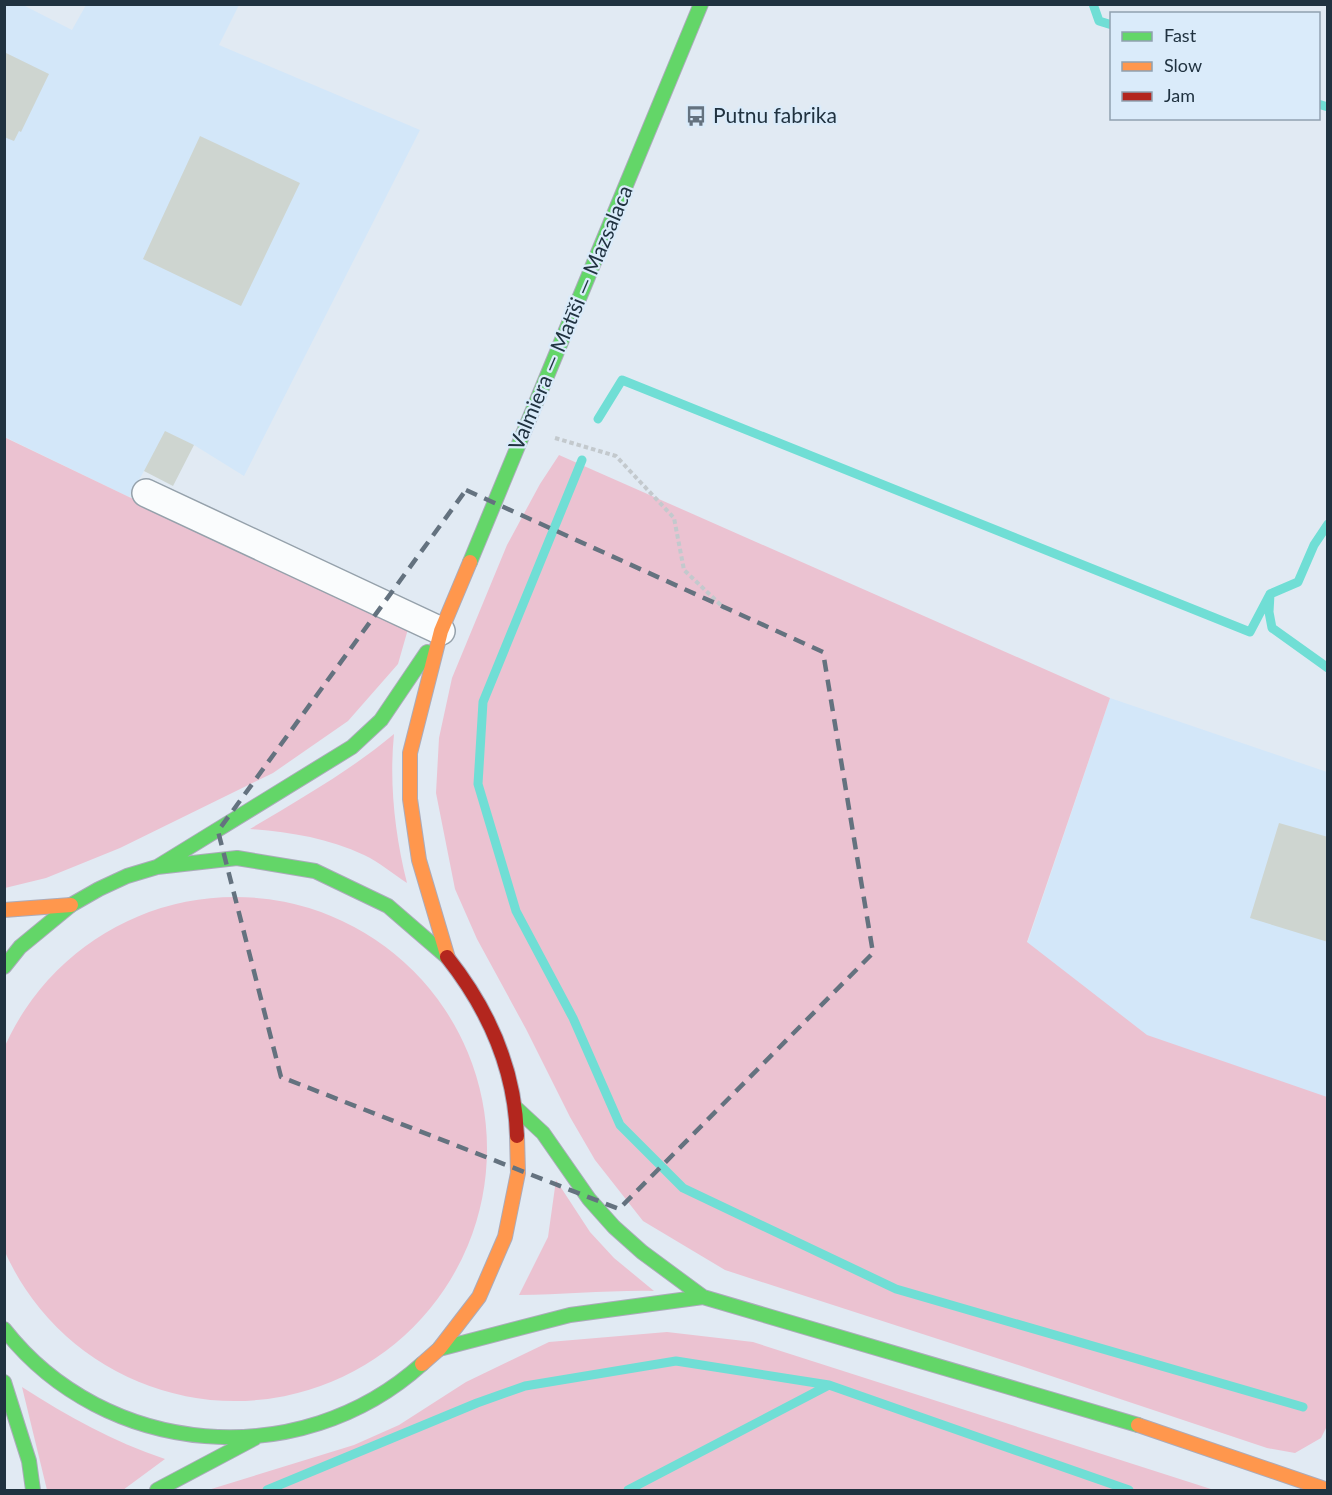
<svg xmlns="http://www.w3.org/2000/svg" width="1332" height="1495" viewBox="0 0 1332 1495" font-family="Lato,sans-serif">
<rect width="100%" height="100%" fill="#e1eaf3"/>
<path fill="#d3e7f9" d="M4 5H23L72 30 86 5H239L219 45 420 130 244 476 194 445 144 471 129 497 5 437Z
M1110 698 1327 772 1328 1098 992 1048Z"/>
<path fill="#ebc2d1" d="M4 437 129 497 400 618 408 629 398 664 348 721 273 773 120 848 46 878 5 888Z
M559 455 1110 698 1027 942 1147 1035 1327 1097 1328 1424 1321 1438 1295 1453 1267 1448 1012 1363 725 1270 643 1221 595 1160 570 1117 526 1029 477 939 455 889 436 793 439 738 452 678 507 545 540 484Z
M394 734C389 783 395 835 407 883 393 874 379 862 364 855 328 838 289 832 250 829 300 799 350 771 394 734Z
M-17 1149a252 252 0 1 1 504 0a252 252 0 1 1-504 0Z
M556 1180 590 1232 614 1258 654 1291C609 1290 564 1295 519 1295L548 1237Z
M667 1332 753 1342 1214 1490H208L354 1445 399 1425 466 1382 549 1342Z
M22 1387C69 1417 112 1441 165 1459L123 1490H47Z"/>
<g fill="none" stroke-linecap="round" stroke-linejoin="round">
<path stroke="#70ded5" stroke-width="9" d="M1093 4 1099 21 1112 25
M1318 104 1328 107
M598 419 622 380 1250 632 1270 594
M582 460 483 702 478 784 516 911 573 1018 620 1125 683 1188 896 1289 1303 1407
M1328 524 1314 545 1298 582 1270 594 1269 612 1272 628 1328 668
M267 1490 477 1403 525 1386 676 1361 829 1385 1129 1490
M628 1490 829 1385"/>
</g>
<path fill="#ced5d0" d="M4 52 49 74 21 132 19 131 14 141 4 137Z
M200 136 300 183 241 306 143 259Z
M165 431 194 445 173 486 144 471Z
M1279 823 1328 837V942L1250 918Z"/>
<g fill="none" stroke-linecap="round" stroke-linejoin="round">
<g stroke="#95a1ab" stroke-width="30">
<path id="street" d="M146 493 441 631"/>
</g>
<g stroke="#ababba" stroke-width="16">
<path id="fast" d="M470 562 701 4
M157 867 352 747 381 720 427 652
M4 967 20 947 71 905 99 889 127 876 157 867 237 858 315 871 388 906 447 957
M516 1108 543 1133 589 1199 614 1227 642 1252 703 1297 1138 1425
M4 1329C105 1458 300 1474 422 1364
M439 1349 570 1315 703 1297
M4 1382 29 1461 33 1490
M157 1490 255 1438"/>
</g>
<g stroke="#ababba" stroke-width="16">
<path id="slow" d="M4 910 71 905
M448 958 419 860 410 799V753L441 631 470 562
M422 1364 439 1349 479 1297 505 1237 518 1173 517 1136
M1138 1425 1328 1490"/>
</g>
<g stroke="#ababba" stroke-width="16">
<path id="jam" d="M447 957C489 1010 515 1068 517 1136"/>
</g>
<path stroke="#c3c9cd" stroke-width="4" stroke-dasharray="4.5 3" stroke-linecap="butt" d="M555 438 616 456 674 518 684 570 725 609"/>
<use href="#street" stroke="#fafcfd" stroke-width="27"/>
<use href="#fast" stroke="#63d668" stroke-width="14"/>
<use href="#slow" stroke="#ff974d" stroke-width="14"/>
<use href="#jam" stroke="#b3261e" stroke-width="14"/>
</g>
<path fill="none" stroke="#64727f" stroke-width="4.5" stroke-dasharray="12 8" stroke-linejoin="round" d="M466 490 823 652 873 953 619 1209 281 1077 218 831Z"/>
<defs>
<g id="bus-bare" transform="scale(1.62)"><path d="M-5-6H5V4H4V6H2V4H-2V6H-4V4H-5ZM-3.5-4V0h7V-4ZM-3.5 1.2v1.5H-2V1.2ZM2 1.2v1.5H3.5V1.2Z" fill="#64727f" stroke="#daebfa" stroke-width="2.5" paint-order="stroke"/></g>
</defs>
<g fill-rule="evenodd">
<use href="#bus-bare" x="696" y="116"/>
</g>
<g text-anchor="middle" stroke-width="4.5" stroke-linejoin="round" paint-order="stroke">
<g font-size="21" fill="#203240" stroke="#daebfa" text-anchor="start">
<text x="713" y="123">Putnu fabrika</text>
</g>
<g font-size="21" fill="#203240" stroke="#daebfa">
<text transform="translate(571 318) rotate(-67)" y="7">Valmiera — Matīši — Mazsalaca</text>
</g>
</g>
<rect width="1332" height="1495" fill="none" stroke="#203240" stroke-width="12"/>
<rect x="1110" y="12" width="210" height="108" fill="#daebfa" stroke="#90a1b0" stroke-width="1.5"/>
<rect x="1122" y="32" width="30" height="9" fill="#63d668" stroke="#90a1b0" stroke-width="1.5"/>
<text x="1164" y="42" font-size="18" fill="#203240">Fast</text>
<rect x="1122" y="62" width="30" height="9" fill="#ff974d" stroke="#90a1b0" stroke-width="1.5"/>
<text x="1164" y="72" font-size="18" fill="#203240">Slow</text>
<rect x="1122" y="92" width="30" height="9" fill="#b3261e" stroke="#90a1b0" stroke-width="1.5"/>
<text x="1164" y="102" font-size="18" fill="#203240">Jam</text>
</svg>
